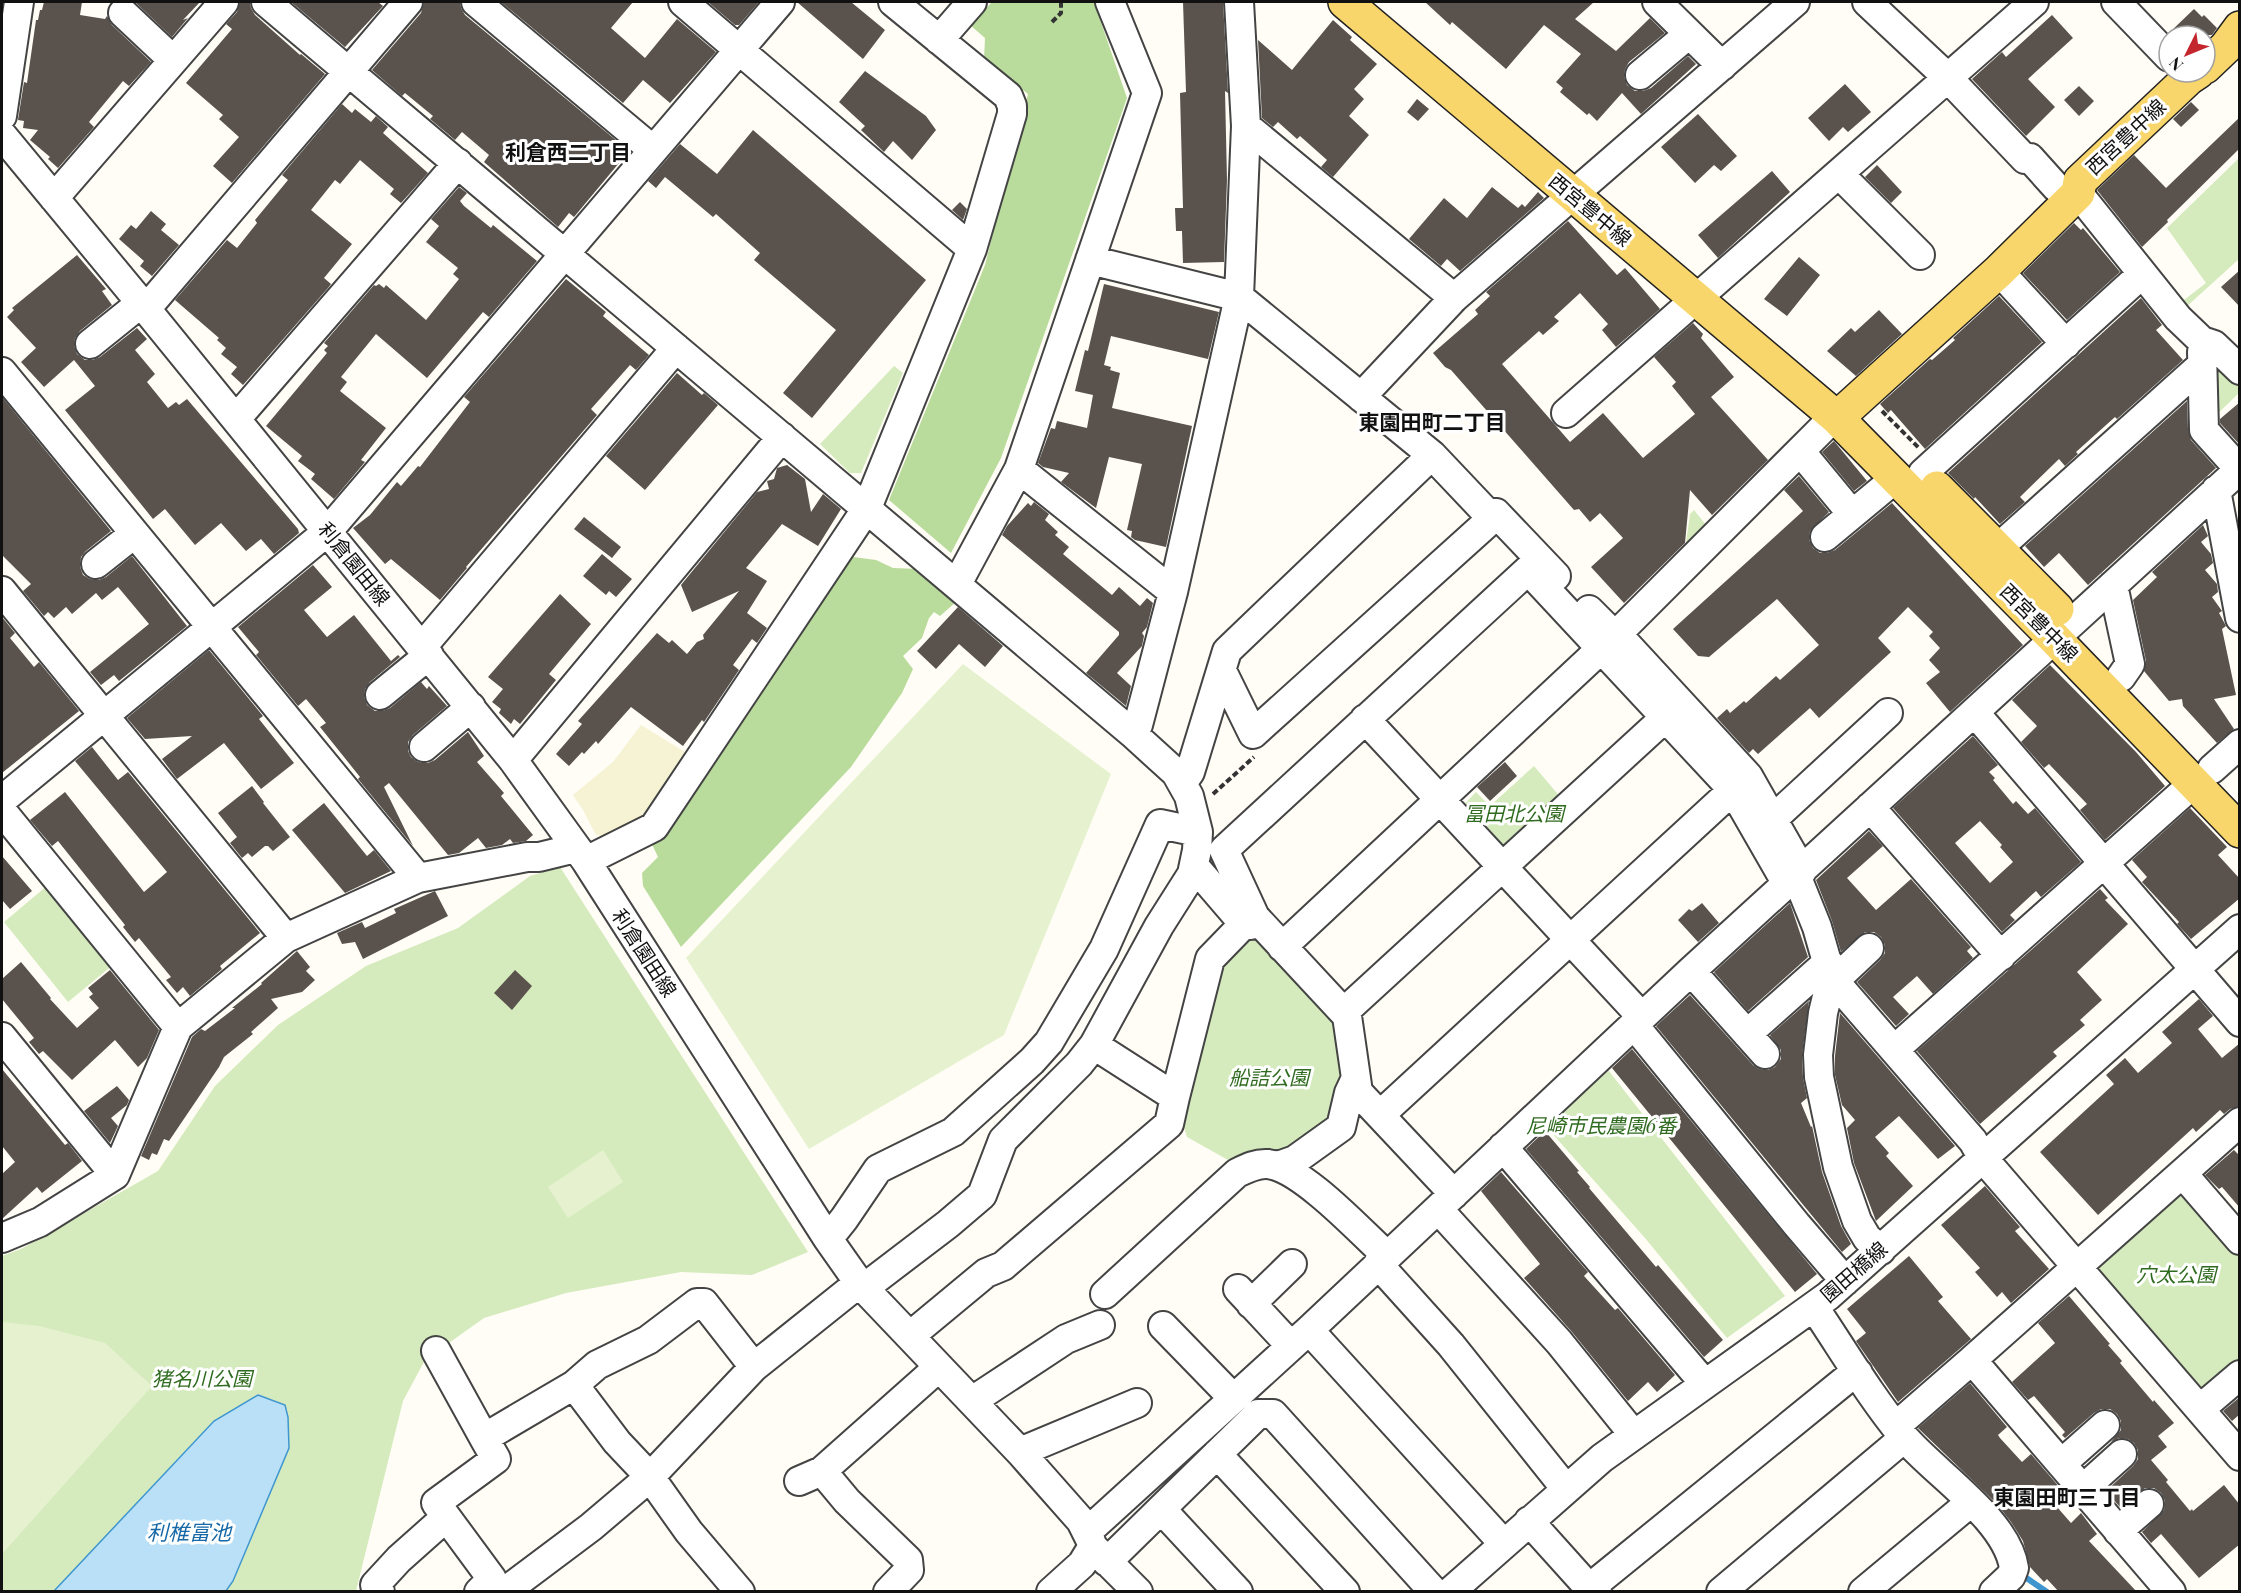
<svg xmlns="http://www.w3.org/2000/svg" width="2241" height="1593" viewBox="0 0 2241 1593" font-family="'Playfair Display','Noto Sans JP',serif">
<rect width="100%" height="100%" fill="#fffdf5"/>
<path fill="#f6f3d4" d="M641 725 690 755 647 816 609 837 596 835 583 810 573 795 613 762Z"/>
<path fill="#d5ebbd" d="M2239 158V259L2185 308 2180 303 2206 283 2167 228Z
M2207 346 2240 377 2239 393 2211 420Z
M894 366 903 373 861 473H850L820 444Z
M1694 510 1710 530 1691 547 1686 543 1690 514Z
M1534 766 1562 799 1506 851 1461 808 1476 792 1490 806Z
M560 867 808 1252 752 1275 681 1272 566 1293 484 1318 425 1360 403 1401 356 1591 2 1592V1256L21 1249 158 1171 215 1086 278 1025 366 966 458 928 530 876Z
M48 885 114 964 68 1002 4 922Z
M1257 932 1340 1020 1352 1096 1294 1164 1237 1165 1187 1137 1180 1115 1214 961Z
M1605 1066 1785 1296 1727 1338 1645 1238 1542 1122Z
M2178 1190 2239 1251V1364L2203 1396 2092 1272Z"/>
<path fill="#b9dc9c" d="M992 2H1094L1127 98 1001 458 951 553 889 500 985 265 1028 94 984 59 985 38 970 25Z
M846 556 876 560 893 568 919 569 957 601 940 616 934 612 929 618 922 638 903 656 913 669 902 693 851 767 681 947 643 886 642 873 658 857 650 840Z"/>
<path fill="#e6f2cf" d="M963 664 1111 774 1004 1035 809 1149 686 958Z
M603 1150 623 1182 568 1218 548 1187Z
M2 1322 39 1326 105 1343 152 1386 2 1554Z"/>
<path fill="#b9e0f7" stroke="#3f96cf" stroke-width="1.5" d="M258 1395 285 1405 288 1417 289 1448 233 1581 226 1591H54L214 1421Z"/>
<g fill="none" stroke-linecap="round" stroke-linejoin="round">
<path stroke="#3f96cf" stroke-width="6" d="M2022 1575 2047 1592"/>
</g>
<path fill="#5a524d" fill-rule="evenodd" d="M44 2H82L80 15 105 19 107 16 112 25 151 62 129 86 123 81 89 122 94 127 58 168 48 159 50 157 30 140 38 130 23 128 24 121 18 120 24 82 27 83 36 20H38L40 10H42Z
M135 2H200L183 20 188 18 172 37Z
M240 2H250L251 8 255 15 300 55 301 54 325 74 232 183 213 166 239 137 219 119 223 115 186 83 232 29 226 24 237 12Z
M291 2H378L383 6 345 47Z
M424 2H460L461 8 465 15 629 151 574 217 569 213 558 227 484 162 489 155 462 132 455 140 430 119 433 116 405 93 402 96 372 70 421 13Z
M501 2H633L611 28 645 58 677 19 716 52 670 103 643 80 623 103Z
M708 2H759L739 25H735Z
M797 2H851L885 30 863 59Z
M1183 2H1223L1228 93 1225 91 1227 180 1224 262 1183 263 1182 231H1176L1175 208H1183L1180 93 1186 92Z
M1425 2H1594L1575 19 1616 51 1650 18 1665 33 1629 62 1625 69 1624 77 1627 85 1635 91H1643L1651 88 1688 56 1696 64 1641 114 1622 93 1597 121 1589 113 1587 115 1560 92 1563 88 1556 82 1581 54 1544 25 1506 69 1452 22 1450 25Z
M2194 9 2202 17 2204 15 2217 28 2212 35 2172 36 2169 33Z
M2052 15 2073 38 2028 79 2055 107 2026 136 1972 79 2002 52 2006 57Z
M1333 20 1352 37 1350 40 1377 64 1354 89 1364 99 1349 116 1369 135 1333 177 1321 167 1327 160 1300 136 1297 139 1278 122 1273 127 1262 118 1258 40 1292 70Z
M865 71 926 116 936 130 912 160 893 141 884 152 861 130 865 126 839 102Z
M1845 84 1871 112 1848 132 1843 127 1829 141 1808 118Z
M2079 86 2094 101 2079 116 2064 100Z
M1417 99 1429 109 1418 121 1407 112Z
M2191 102 2199 110 2181 127 2173 119Z
M342 104 352 113 355 109 371 122 376 116 388 127 383 133 428 173 401 203 390 194 394 189 360 160 340 184 335 180 311 210 352 244 324 278 331 284 328 288 243 385 231 374 237 367 221 354 226 348 217 340 219 338 175 300 227 240 237 248 257 223 255 220 288 180 282 175Z
M1698 114 1737 156 1721 171 1714 165 1695 183 1661 147Z
M2240 117 2239 149 2167 220 2168 222 2142 247 2097 190 2134 155 2166 188Z
M753 130 926 280 812 418 783 393 836 330 754 260 760 253 716 214 713 217 665 177 656 188 648 181 680 144 717 174Z
M1877 165 1902 192 1891 203 1865 177Z
M1772 171 1790 192 1718 258 1698 235Z
M459 187 467 193 460 201 464 206 491 228 493 225 537 261 489 317 483 312 427 378 376 334 341 377 347 382 340 391 386 428 361 460 365 462 334 499 311 479 315 474 298 461 302 456 266 426 327 353 324 350 328 346 324 343 374 285 376 286 379 284 384 288 386 285 426 320 459 279 453 274 458 268 426 242 439 226 431 219Z
M1492 187 1518 208 1522 204 1525 207 1538 192 1544 198 1460 271 1447 259 1441 266 1409 239 1444 198 1467 218Z
M960 202 967 209 963 220 952 210Z
M151 211 166 224 161 230 179 245 152 276 140 266 144 261 119 239 131 225 136 229Z
M1568 221 1617 275 1625 268 1660 309 1616 347 1602 330 1608 324 1580 293 1554 317 1559 321 1543 335 1539 331 1502 364 1570 442 1603 413 1643 458 1695 414 1672 386 1676 382 1654 357 1693 323 1703 334 1701 338 1734 377 1711 397 1768 460 1712 515 1690 490 1685 543 1624 603 1591 567 1623 538 1600 513 1590 522 1579 509 1574 510 1451 370 1445 367 1433 353 1478 314 1475 310 1490 296 1486 292Z
M2074 223 2081 230 2083 228 2120 272 2067 320 2023 273Z
M77 255 106 289 102 291 112 305 80 331 75 338 74 346 77 354 85 360H93L100 357 137 328 147 339 135 350 155 374 147 382 168 408 176 402 179 405 187 399 298 529 299 533 274 554 261 539 246 551 221 523 195 545 165 509 153 519 65 410 95 386 74 360 44 387 21 362 36 348 7 317 14 310 12 308Z
M1799 257 1820 275 1787 316 1764 299Z
M2240 270V307L2221 287Z
M566 279 606 312 603 316 649 355 636 370 630 365 591 409 597 415 466 567 467 568 440 600 391 559 385 564 353 528 370 515 397 482 401 486 418 466 420 467 470 402 464 397Z
M1104 284 1219 312 1208 359 1111 336 1104 365 1111 367 1110 370 1120 373 1112 408 1192 426 1166 547 1135 540 1131 537 1132 531 1127 530 1142 464 1109 457 1096 508 1061 482 1069 473 1043 467 1038 463 1051 428 1055 429 1057 421 1087 428 1093 395 1075 391 1085 350 1088 351Z
M1999 296 2042 342 1925 449 1891 410 1888 413 1880 404 1930 359 1932 360 1955 340 1953 338Z
M2141 298 2162 325 2156 330 2183 360 2117 419 2115 417 2076 452 2078 454 2065 466 2059 459 2020 497 2025 502 2000 524 1975 497 1974 499 1948 473Z
M1879 310 1902 334 1856 376 1827 351 1851 328 1855 332Z
M677 373 702 395 704 393 718 405 645 490 606 456Z
M2 397 111 531 86 551 81 557 80 567 83 575 90 579 99 580 106 577 132 556 187 626 119 681 114 675 101 685 90 672 149 624 118 587 102 600 96 593 72 614 66 607 54 618 48 612 44 616 23 591 31 584 2 555Z
M2187 401 2188 430 2191 440 2216 468 2088 585 2059 553 2044 567 2025 546Z
M2240 402V445L2220 423V419Z
M1834 441 1867 481 1854 491 1822 452Z
M787 465 805 479 811 512 823 494 841 509 818 546 782 524 746 568 767 581 747 613 767 628 757 643 752 639 733 665 739 670 704 722 702 720 683 746 631 707 598 744 596 741 584 754 582 752 569 766 556 754 582 724 578 721 657 633 669 643 672 640 687 654 697 642 704 639 703 635 739 591 692 612 681 585 757 492 769 489 767 481 774 479 777 468Z
M1799 476 1829 512 1810 531 1809 540 1813 548 1820 553H1827L1835 550 1892 503 2023 645 1950 712 1926 683 1940 672 1929 660 1940 648 1929 636 1933 632 1908 607 1878 638 1891 652 1819 718 1810 708 1758 754 1753 749 1749 753 1717 718 1727 709 1730 713 1744 701 1746 703 1776 676 1780 680 1819 645 1777 599 1709 657 1698 656 1673 629 1803 511 1784 490Z
M1034 502 1049 514 1045 520 1058 532 1055 535 1069 547 1063 554 1112 595 1119 587 1140 606 1147 598 1153 603 1147 627 1142 633 1144 636 1142 646 1117 673 1131 686 1126 706 1086 673 1119 635V632L1002 535 1007 526 1028 503 1031 506Z
M584 517 621 547 612 558 574 529Z
M2203 525 2208 536 2201 542 2211 554 2213 563 2205 570 2217 584 2218 592 2212 597 2222 611 2219 613 2226 626 2222 629 2236 695 2214 699 2234 729 2217 743 2183 706 2182 699 2169 701 2144 671 2146 661 2133 600 2157 577 2152 572Z
M602 554 632 579 616 597 609 591 606 595 583 576Z
M313 565 332 587 304 610 327 637 354 615 391 661 398 655 400 657 370 682 365 689 364 697 367 705 375 711H383L390 708 421 682 427 689 429 686 447 706 413 735 408 742V751L411 757 418 762 428 763 435 760 468 732 484 756 477 762 504 793 501 796 533 835 526 841 513 843 510 839 502 845 486 848 478 838 459 853 448 855 389 783 384 787 413 846 358 779 360 777 320 727 326 723 306 699 298 706 256 655 259 652 238 627Z
M560 594 591 624 549 674 556 680 520 724 514 719 511 724 499 713 501 709 492 702 503 689 488 677Z
M958 607 1003 646 985 667 959 644 936 669 917 651Z
M2 617 15 633 10 638 34 667 39 662 79 711 2 773Z
M209 650 263 716 259 719 294 763 261 789 224 743 177 779 162 759 192 736 145 739 127 718Z
M2050 665 2136 752 2165 786 2105 840 2080 810 2087 804 2049 764 2044 768 2021 742 2037 726 2012 700Z
M1973 736 1998 765 1989 772 1995 778 1993 780 2013 804 2016 801 2028 814 2035 808 2081 862 2041 897 2036 891 2010 915 2015 920 2002 932 1893 808ZM1980 821 2002 845 2000 847 2013 862 1990 883 1955 843Z
M92 747 118 780 128 772 260 933 220 966 222 969 190 996 183 987 177 993 166 980 171 977 139 938 135 942 123 927 125 925 58 841 52 846 30 820 65 792 144 892 167 872 75 761Z
M1505 762 1517 776 1490 801 1477 787Z
M252 786 264 802 263 803 290 837 273 851 268 846H265L252 857 248 853 242 858 230 843 237 837 218 813Z
M324 803 367 856 374 850 391 871 345 893 292 830Z
M2190 808 2227 847 2218 855 2240 879V898L2191 939 2177 924 2179 922 2142 882 2147 877 2132 860Z
M1869 831 1883 846 1847 878 1876 910 1911 879 1971 947 1967 951 1973 958 1933 994 1917 976 1893 997 1909 1014 1896 1026 1857 982 1880 960 1885 953V945L1881 937 1874 932H1865L1841 952 1832 921 1816 880Z
M2 856 32 891 10 909 2 900Z
M2100 889 2108 898 2105 900 2128 924 2077 972 2102 1000 2080 1020 2085 1025 2053 1052 2057 1056 1980 1124 1917 1051Z
M435 891 448 916 363 959 355 942 342 944 337 933 362 922 365 928 396 913 394 909Z
M1702 903 1719 923 1698 942 1678 920 1689 909 1692 911Z
M1790 903 1808 957 1748 1011 1714 972Z
M297 951 310 967 306 971 315 980 302 992 271 999 278 1008 251 1032 253 1034 224 1057 219 1067 169 1141 164 1139 157 1155 152 1153 149 1160 141 1156 192 1037 201 1029 205 1031 235 1008H232L262 984 261 983Z
M21 962 51 998 50 999 77 1028 99 1008 89 997 93 994 88 988 110 970 159 1030 147 1058 138 1067 115 1040 72 1080 43 1051 39 1054 29 1042 34 1038 2 999V979Z
M515 970 532 986 512 1010 494 993Z
M1690 995 1753 1065 1759 1069 1768 1070 1775 1067 1781 1059V1050L1770 1035 1809 1001 1802 1056 1803 1078 1807 1098 1801 1103 1811 1127 1812 1126 1822 1172 1841 1226 1851 1244 1842 1252 1656 1026Z
M2199 999 2213 1016 2198 1029 2222 1058 2240 1043V1106L2230 1109 2224 1114 2220 1110 2196 1132 2193 1128 2098 1215 2040 1152 2114 1084 2106 1075 2125 1058 2138 1073 2172 1043 2162 1032Z
M1840 1013 1955 1146 1938 1159 1899 1116 1875 1137 1889 1153 1886 1156 1913 1186 1876 1221 1854 1163 1847 1128 1855 1120 1842 1105 1835 1075V1056Z
M1632 1049 1817 1274 1795 1292 1612 1068Z
M2 1069 65 1145 68 1143 82 1161 42 1193 37 1187 2 1219V1174L15 1162 2 1146Z
M117 1086 129 1100 127 1105 111 1118 118 1126 110 1143 84 1111Z
M1545 1131 1579 1171 1577 1172 1590 1187 1589 1188 1656 1267 1658 1265 1723 1340 1704 1357 1526 1149Z
M2234 1150 2240 1156V1208L2222 1187 2219 1189 2205 1175Z
M1501 1172 1588 1272 1584 1276 1615 1310 1618 1308 1675 1375 1657 1392 1648 1382 1628 1401 1572 1332 1524 1278 1540 1264 1481 1191Z
M1985 1186 2020 1227 2015 1231 2049 1269 2011 1303 2002 1292 1997 1297 1975 1272 1980 1268 1941 1225Z
M1909 1256 1943 1297 1938 1301 1971 1339 1898 1402 1856 1341 1866 1333 1847 1309Z
M2069 1296 2110 1344 2108 1345 2122 1361 2120 1363 2153 1402 2154 1400 2174 1423 2158 1436 2167 1447 2151 1460 2168 1480 2166 1482 2190 1511 2192 1509 2193 1511 2224 1485 2240 1505V1544L2199 1578 2161 1534 2151 1543 2142 1532 2164 1510 2165 1501 2161 1493 2154 1488H2145L2120 1507 2106 1491 2133 1466 2138 1459V1450L2134 1443 2128 1439 2119 1438 2111 1442 2121 1430V1421L2117 1414 2110 1409H2101L2094 1413 2065 1438 2062 1435 2065 1432 2034 1396 2028 1400 2012 1382 2055 1343 2038 1323Z
M1970 1383 2007 1427 1998 1435 2000 1438 2022 1462 2031 1454 2061 1489 2050 1499 2071 1523 2081 1513 2097 1534 2089 1541 2137 1592H2059L2047 1579 2044 1582 2030 1567 2023 1541 2011 1522 1997 1504 1918 1428Z
M2240 1397V1414L2232 1421 2223 1411Z"/>
<g fill="none" stroke-linecap="round" stroke-linejoin="round">
<g stroke="#444" stroke-width="32">
<path id="minor" d="M266 2 1132 733 1176 773 1189 796 1198 832 1197 850 1192 874 1159 926 1094 1045 1079 1064 1003 1140 982 1195 948 1224 864 1288
M476 2 653 150
M683 2 972 249
M1657 2 1722 66
M1867 2 1947 77 2025 159 2030 158 2057 188 2078 193 2178 318 2202 341 2214 345 2240 370
M2116 2 2169 57
M123 13 173 60
M939 40 972 2
M1640 75 1689 34
M2 116 19 2
M1246 126 1454 298
M2 135 146 309 513 760 586 861 828 1239 859 1283 1020 1452 1081 1521 1090 1539 1092 1545 1090 1551 1082 1564 1051 1592
M1839 174 1920 255
M54 198 224 2
M1090 260 1239 297 1432 455 1486 512 1496 513 1556 576
M1999 271 2066 344
M146 309 408 2
M90 344 141 303
M2202 352 2204 430 2239 469
M2 372 418 878
M1361 397 1454 298 1795 2
M1566 413 2034 2
M236 419 458 163
M1800 451 1852 514
M1019 469 1173 592
M1923 473 2142 274
M2216 490 2240 618
M1825 537 1884 488
M1997 549 2202 365
M96 564 134 534
M957 584 1019 469 1147 93 1110 2
M2113 585 2130 664 2121 677
M2 591 286 938
M1589 610 1609 630 1617 634 1748 776 1802 871
M422 647 676 348
M1222 671 1253 734 1486 524V512
M380 695 429 655
M1975 713 2240 1022
M1365 719 1642 1017
M1132 733 1138 725 1173 592 1239 297 1246 126 1239 2
M424 747 471 707
M513 760 782 437
M2212 769 2240 744
M1183 782 1190 772 1227 651 1432 455
M2 800 328 531 780 2
M1870 807 2001 956
M2 811 178 1027
M1773 819 1888 713
M586 861 654 827 867 508 972 249 1012 114V106L1008 96 893 2
M1195 867 1244 924 1251 925
M1796 875 1817 927 1829 969 1830 984 1823 1013 1818 1055 1819 1077 1838 1167 1857 1221 1867 1238 1881 1250
M1282 947 1617 634 1825 426 1837 418
M1691 971 1765 1054
M1830 976 1973 1141 1982 1157 2240 1456
M1834 981 1869 948
M1344 1012 1680 704
M1634 1025 1797 1225 1845 1281
M1747 1034 1828 962
M2 1037 115 1175
M1894 1050 2194 783
M1175 1097 1210 959 1244 924
M1380 1115 1747 777
M1503 1147 1705 1384
M1278 1166 1295 1160 1341 1127 1349 1093 1356 1078
M2183 1174 2240 1240
M1454 1194 1358 1092 1347 1016 1255 917 1224 850 1528 570 1733 790 1787 884
M1438 1209 1559 1342 1634 1435
M2 1238 40 1222 115 1175 178 1027 286 938 418 878 527 857H539L576 848
M828 1239 844 1219 878 1169 953 1132 1032 1061 1049 1042 1104 949 1160 824 1198 832
M1378 1264 1451 1345 1566 1489
M1238 1289 1291 1346
M1105 1294 1237 1173C1247 1168 1257 1163 1268 1164 1302 1168 1361 1232 1387 1256
M1251 1304 1292 1264
M1814 1307C1843 1350 1870 1396 1903 1436 1934 1473 2007 1519 2014 1568L2011 1576 1994 1592
M1163 1326 1233 1398
M1309 1330 1504 1544
M910 1336 986 1273 1003 1266 1169 1124 1175 1097 1094 1045
M436 1351 484 1438
M1972 1360 2240 1122
M972 1401 1066 1339 1100 1325
M2200 1409 2240 1375
M1896 1426 1972 1360 2171 1592
M1020 1452 1137 1403
M1217 1454 1345 1592
M2061 1464 2105 1425
M822 1471 847 1501 908 1560 909 1570 888 1592
M799 1481 822 1471 939 1367
M2083 1489 2122 1454
M1162 1510 1238 1592
M1529 1521 1582 1580 1597 1592
M2118 1531 2149 1504
M1087 1532 1309 1330 1691 971 2240 469
M1095 1549 1138 1592
M1107 1562 1258 1414H1273L1434 1592
M1592 1586 1848 1378 1858 1373
M511 1587 591 1527 650 1477 754 1367 859 1283
M380 1592 375 1585 399 1559 445 1518
M479 1592 492 1579 436 1503 496 1459 484 1438 574 1385
M740 1592 689 1532 650 1477 617 1442 574 1385 597 1365 648 1340 697 1303H704L754 1367
M1450 1592 1602 1458 1828 1296 2240 929
M1721 1592 1904 1438
M1863 1592 1971 1502"/>
</g>
<g stroke="#222" stroke-width="36">
<path id="major" d="M1345 2 1837 418 2055 639 2240 831
M2205 67 2226 47 2240 28
M1837 418 1999 271 2078 193 2080 181 2189 78 2198 72
M1937 488 2057 609"/>
</g>
<path stroke="#333" stroke-width="4" stroke-dasharray="6 3" stroke-linecap="butt" d="M1052 22 1061 13V2
M1882 411 1919 448
M1213 794 1254 757"/>
<use href="#minor" stroke="#fff" stroke-width="28"/>
<use href="#major" stroke="#f9d66b" stroke-width="33"/>
</g>
<g text-anchor="middle" stroke-width="6" stroke-linejoin="round" paint-order="stroke">
<g font-size="20" fill="#111" stroke="#fff">
<text transform="translate(2126 137) rotate(-43)" y="7">西宮豊中線</text>
<text transform="translate(1590 210) rotate(40)" y="7">西宮豊中線</text>
<text transform="translate(354 564) rotate(51)" y="7">利倉園田線</text>
<text transform="translate(2039 623) rotate(45)" y="7">西宮豊中線</text>
<text transform="translate(644 953) rotate(57)" y="7">利倉園田線</text>
<text transform="translate(1854 1272) rotate(-41)" y="7">園田橋線</text>
</g>
<g font-size="20" font-style="italic" fill="#2f6b1f" stroke="#fff">
<text x="1514" y="821">冨田北公園</text>
<text x="1269" y="1085">船詰公園</text>
<text x="1601" y="1133">尼崎市民農園6番</text>
<text x="2176" y="1282">穴太公園</text>
<text x="202" y="1386">猪名川公園</text>
</g>
<g font-size="21" font-weight="bold" fill="#111" stroke="#fff">
<text x="568" y="160">利倉西二丁目</text>
<text x="1432" y="430">東園田町二丁目</text>
<text x="2067" y="1505">東園田町三丁目</text>
</g>
<g font-size="21" font-style="italic" fill="#1768a6" stroke="#fff">
<text x="189" y="1540">利椎富池</text>
</g>
</g>
<rect width="2241" height="1593" fill="none" stroke="#111111" stroke-width="6"/>
<g transform="translate(2187 54) rotate(227)"><circle r="28" fill="#ffffff" stroke="#a0a0a0" stroke-width="1.5"/>
<path d="M0-4.5L10 22L0 15L-10 22Z" fill="#c4262e"/>
<text y="-9" font-size="16" font-weight="bold" text-anchor="middle" fill="#111111">N</text>
</g>
</svg>
